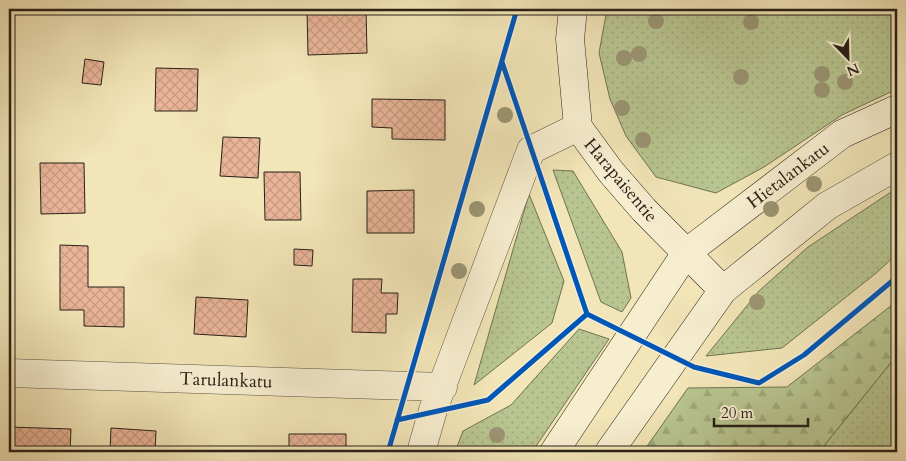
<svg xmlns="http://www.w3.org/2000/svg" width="906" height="461" viewBox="0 0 906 461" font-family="Cardo,serif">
<defs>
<pattern id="grass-dots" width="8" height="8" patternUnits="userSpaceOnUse" patternTransform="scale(1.25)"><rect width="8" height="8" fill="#b8c590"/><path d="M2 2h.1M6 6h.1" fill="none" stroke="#9ea97b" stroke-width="1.8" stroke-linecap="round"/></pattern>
<pattern id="forest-firs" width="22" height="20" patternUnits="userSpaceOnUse" patternTransform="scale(1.25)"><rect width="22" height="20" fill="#b8c590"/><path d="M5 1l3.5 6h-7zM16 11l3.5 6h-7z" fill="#9ea97b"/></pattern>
<pattern id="building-cross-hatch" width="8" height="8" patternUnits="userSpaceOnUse" patternTransform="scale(1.25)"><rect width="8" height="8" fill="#e9b497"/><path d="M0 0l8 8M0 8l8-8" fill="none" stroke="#c89a81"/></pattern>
</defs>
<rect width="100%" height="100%" fill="#f2e5b7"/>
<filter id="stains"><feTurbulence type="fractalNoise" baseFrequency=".004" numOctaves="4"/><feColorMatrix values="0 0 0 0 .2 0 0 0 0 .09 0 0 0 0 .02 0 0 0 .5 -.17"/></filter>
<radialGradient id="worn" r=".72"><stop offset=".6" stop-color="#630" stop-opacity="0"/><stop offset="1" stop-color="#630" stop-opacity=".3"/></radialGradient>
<path fill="url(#grass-dots)" stroke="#707354" d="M607 9H897V89L842 115 764 167 716 193 656 177 626 136 610 99 599 53Z
M553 170 573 171 622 252 631 298 622 312 601 302Z
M897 188V254L875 274 782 348 706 356 759 291 808 247Z
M529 194 564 281 552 323 474 385Z
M579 329 609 339 532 452H455L463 431 511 405Z
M897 355V452H819Z"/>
<path fill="url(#forest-firs)" stroke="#707354" d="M897 301V355L819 452H643L688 388 787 387Z"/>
<path fill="url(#building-cross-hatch)" stroke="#292118" d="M87 9H108V11L87 10Z
M307 9H366L367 53 308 55Z
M85 59 104 62 101 85 82 83Z
M156 68 198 69 197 111H155Z
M372 99 445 100V140L392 139V128L372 127Z
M223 137 260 138 258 178 220 176Z
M40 163H84L85 213 41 214Z
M264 172H300L301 220H265Z
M414 190V233H367V191Z
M60 245 88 246V287H124V327L84 326V310H60Z
M294 249 313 250 312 266 294 265Z
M353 279H382L381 293H398L397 314H386V333L352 332Z
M196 297 248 300 246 337 194 334Z
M9 427 71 429 70 452H9Z
M111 428 156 431 155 452H110Z
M289 434H346V452H289Z"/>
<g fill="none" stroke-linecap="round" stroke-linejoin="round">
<g stroke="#5b5240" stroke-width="29">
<path id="minor" d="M9 373 443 387
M421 452 433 410 531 150 578 127"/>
</g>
<g stroke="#292118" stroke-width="29">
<path id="secondary" d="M573 9 570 39 578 127 611 172 644 210 723 290
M554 452 686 253 842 134 897 109
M609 452 723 290 827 206 897 166"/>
</g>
<use href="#minor" stroke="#f7eed0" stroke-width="28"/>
<use href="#secondary" stroke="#f7eed0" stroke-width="28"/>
<g stroke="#f7eed0" stroke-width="8">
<path id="cycleway" d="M502 62 587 314 694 367 759 383 804 355 897 277
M397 420 488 400 587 314
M388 452 517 9"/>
</g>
<use href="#cycleway" stroke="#0057b8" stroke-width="5"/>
</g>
<g fill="#9b9473">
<circle cx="656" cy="21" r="8"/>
<circle cx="751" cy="22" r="8"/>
<circle cx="639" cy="54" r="8"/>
<circle cx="624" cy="58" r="8"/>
<circle cx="822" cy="74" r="8"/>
<circle cx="741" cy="77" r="8"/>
<circle cx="845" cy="82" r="8"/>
<circle cx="822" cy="90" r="8"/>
<circle cx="622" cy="108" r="8"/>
<circle cx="505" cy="115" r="8"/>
<circle cx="643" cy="140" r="8"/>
<circle cx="814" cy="184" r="8"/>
<circle cx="477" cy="209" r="8"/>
<circle cx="771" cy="209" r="8"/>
<circle cx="459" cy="271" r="8"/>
<circle cx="757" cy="302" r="8"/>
<circle cx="497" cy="435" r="8"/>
</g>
<g text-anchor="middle" stroke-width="4.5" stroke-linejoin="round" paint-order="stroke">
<g font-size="18" fill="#292118" stroke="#f7eed0">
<text transform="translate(788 175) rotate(-37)" y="6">Hietalankatu</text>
<text transform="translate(621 180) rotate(50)" y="6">Harapaisentie</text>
<text transform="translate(226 380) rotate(2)" y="6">Tarulankatu</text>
</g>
</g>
<rect width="906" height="461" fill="none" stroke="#f2e5b7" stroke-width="30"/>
<rect x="10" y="10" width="886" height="441" fill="none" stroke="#292118" stroke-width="2.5"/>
<rect x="15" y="15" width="876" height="431" fill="none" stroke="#292118"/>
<g transform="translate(848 58) rotate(157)" stroke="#f7eed0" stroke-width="4" paint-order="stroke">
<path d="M0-4L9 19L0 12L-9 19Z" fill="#292118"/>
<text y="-8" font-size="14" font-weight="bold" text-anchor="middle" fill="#292118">N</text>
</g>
<path d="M714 418v8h94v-8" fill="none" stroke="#292118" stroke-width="2.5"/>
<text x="721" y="418" font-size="15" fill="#292118" stroke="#f7eed0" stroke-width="4" paint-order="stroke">20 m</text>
<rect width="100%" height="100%" filter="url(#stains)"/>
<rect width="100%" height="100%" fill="url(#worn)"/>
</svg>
